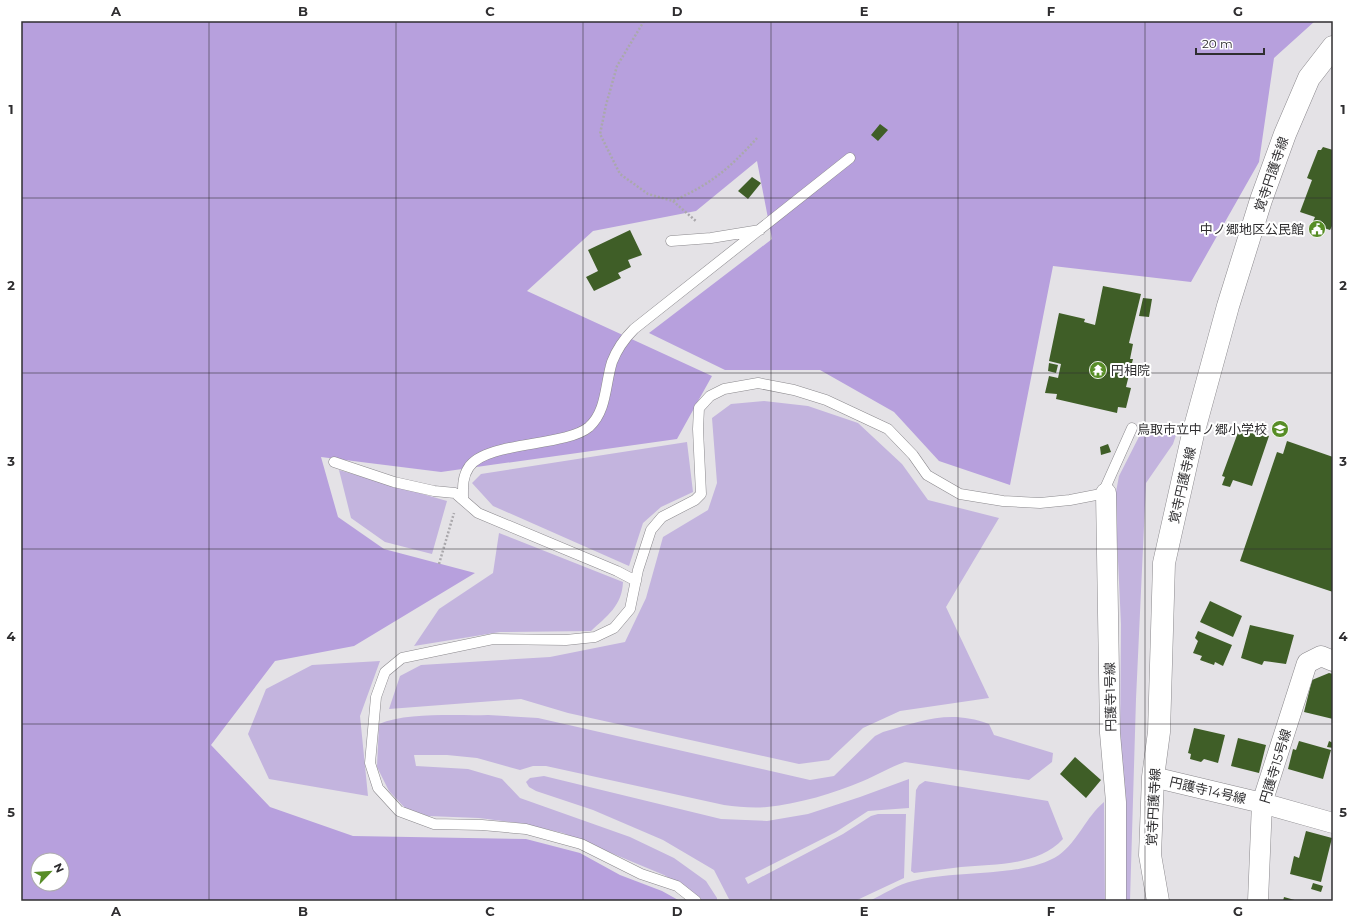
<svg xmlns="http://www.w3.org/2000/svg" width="1354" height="922" viewBox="0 0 1354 922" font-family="Montserrat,'Noto Sans JP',sans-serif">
<rect width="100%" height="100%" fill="#e4e2e6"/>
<path fill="#c3b4de" d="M764 401 808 406 858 423 902 464 928 500 999 518 946 607 989 698 900 711 863 728 829 760 799 764 568 713 521 699 389 709 400 676 421 665 550 657 625 642 646 598 663 537 708 510 717 483 712 418 731 404Z
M1146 423 1176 435 1173 444 1146 483 1136 699 1130 901H1123L1120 748 1121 624 1115 497 1119 476Z
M687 442 693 492 661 507 643 523 629 566 493 506 472 483 481 474Z
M339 470 447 501 432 554 385 542 351 518Z
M499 533 623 582C622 606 607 616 591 631L500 632 414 646 439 609 493 573Z
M380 661 360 716 368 796 269 779 248 734 266 689 312 665Z
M488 715 538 718 810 780 834 776 875 736 883 732C922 721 949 709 989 724L994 735 1053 753 1052 762 1029 780 905 762C890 767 877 775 863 781 834 793 799 804 767 807 753 808 738 807 724 805L546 766H533L520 770 477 758 447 755H414L416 766 468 769 502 779 520 798 630 837 674 858 706 881 717 898V901H700L693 892 664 875 563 833 519 823 479 818 428 816 405 808 389 791 377 767 379 724C407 712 457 716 488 715Z
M544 776 721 819 767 821 808 814 860 797 909 779V808L868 811 836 832 745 878 748 884 843 834 871 816 878 814H906L904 878 855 901H730L714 870 663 840 593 810 536 791 529 787 526 782 530 778Z
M925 781 1048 801 1063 839C1038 866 995 864 961 867 945 869 930 871 914 873L911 871 916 790 919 785Z
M1104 802 1105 901H869C883 895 898 884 913 881 954 870 1025 878 1059 855 1078 841 1086 817 1104 802Z"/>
<path fill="#b7a0dd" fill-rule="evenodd" d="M21 21H1315L1274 58 1259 162 1191 282 1053 266 1010 485 939 461 894 412 820 370H725L649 333 772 239 757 161 696 211 593 231 527 291 712 376 677 439 441 472 321 457 338 517 384 549 475 573 354 646 275 661 211 745 270 807 353 836 526 839 580 853 620 875 662 891 680 901H21ZM38 860H62V884H38Z"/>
<path fill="#3f5e27" d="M880 124 888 130 878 141 871 135Z
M1323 147 1333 150V224L1330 230 1312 224 1315 217 1300 212 1312 180 1307 178 1318 150H1321Z
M752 177 761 183 748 199 738 191Z
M630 230 642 255 628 260 631 267 618 273 621 278 594 291 586 277 598 271 588 250Z
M1103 286 1141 294 1129 343 1133 344 1130 359H1133L1126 387 1131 388 1126 408 1118 407 1117 413 1056 399 1057 394 1045 393 1049 376 1058 378 1061 364 1049 361 1059 313 1085 319 1084 322 1095 325Z
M1143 298 1152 299 1149 317 1139 316Z
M1049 363 1058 365 1056 373 1048 371Z
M1253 426 1262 430 1261 433 1269 436 1252 486 1233 480 1230 487 1222 485 1225 477 1222 476 1240 427 1251 431Z
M1287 441 1333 457V592L1240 561 1277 452 1283 454Z
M1108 444 1111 452 1101 455 1100 447Z
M1210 601 1242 616 1233 637 1200 622Z
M1250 625 1294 635 1286 664 1264 661 1262 665 1241 658Z
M1198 631 1232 645 1223 666 1215 662 1214 665 1200 660 1202 656 1193 653 1198 641 1195 638Z
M1329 673 1333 674V719L1304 712 1312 680Z
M1194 728 1225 735 1218 763 1204 759 1201 762 1190 759 1191 754 1188 753Z
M1238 738 1266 745 1259 773 1231 766Z
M1299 741 1331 750 1323 779 1288 769 1293 749 1296 750Z
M1329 741 1333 743V748L1327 747Z
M1075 757 1101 780 1086 798 1060 774Z
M1306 831 1332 838 1321 882 1290 874 1294 856 1299 858Z
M1313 883 1323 886 1321 892 1311 889Z
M1284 897 1298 901H1283Z"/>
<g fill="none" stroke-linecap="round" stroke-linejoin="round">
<g stroke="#8b898d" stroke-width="11">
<path id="lane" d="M671 241 711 238 760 230
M334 462 394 482 434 491 455 493 478 513 617 571 636 581
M463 500C463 488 462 477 469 467 486 441 565 447 589 427 607 411 605 384 612 362 617 349 624 339 634 329L850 158
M696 901 677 886 641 874 581 844 526 829 482 825 434 824 399 811 378 788 370 763 376 697 385 672 402 658 493 639 566 640 595 637 614 628 630 609 638 570 651 530 662 517 695 500 701 494 698 429 699 408 710 396 724 389 758 383 794 390 826 400 888 429 913 455 927 475 960 494 1003 501 1040 503 1070 500 1106 493V486L1132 428"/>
</g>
<g stroke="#8b898d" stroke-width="21">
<path id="street" d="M1106 493 1110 733 1116 802V901
M1153 777 1262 803 1333 823
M1258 901 1262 803 1307 663 1321 656 1333 661"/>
</g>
<g stroke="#8b898d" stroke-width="23">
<path id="secondary" d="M1158 901 1150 855 1153 777 1159 732 1164 563 1193 434 1228 306 1261 200 1285 134 1309 78 1333 47"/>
</g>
<path stroke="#aaa8ac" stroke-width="2.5" stroke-dasharray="2 2" stroke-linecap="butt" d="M644 21 617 66 606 105 600 134 620 174 648 194 673 201C711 184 729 169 757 138
M673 201 697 222
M439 564 454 513"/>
<use href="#lane" stroke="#fff" stroke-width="10"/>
<use href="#street" stroke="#fff" stroke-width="20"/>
<use href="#secondary" stroke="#fff" stroke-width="22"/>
</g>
<path fill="none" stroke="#2f2e30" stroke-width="1" stroke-opacity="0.55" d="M209 21V901M396 21V901M583 21V901M771 21V901M958 21V901M1145 21V901M21 198H1333M21 373H1333M21 549H1333M21 724H1333"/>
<defs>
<g id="civic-disc" transform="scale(0.9)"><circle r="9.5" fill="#578d26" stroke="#fff"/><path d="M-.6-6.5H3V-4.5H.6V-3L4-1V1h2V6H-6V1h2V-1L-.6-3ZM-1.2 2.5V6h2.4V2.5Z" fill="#fff"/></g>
<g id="temple-disc" transform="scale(0.9)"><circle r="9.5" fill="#578d26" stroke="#fff"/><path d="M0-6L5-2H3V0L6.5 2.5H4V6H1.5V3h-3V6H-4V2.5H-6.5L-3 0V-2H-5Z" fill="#fff"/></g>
<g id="school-disc" transform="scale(0.9)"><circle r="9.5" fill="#578d26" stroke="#fff"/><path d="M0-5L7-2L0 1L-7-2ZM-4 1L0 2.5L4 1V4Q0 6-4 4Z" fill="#fff"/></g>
</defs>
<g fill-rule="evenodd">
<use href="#civic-disc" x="1317" y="229"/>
<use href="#temple-disc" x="1098" y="370"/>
<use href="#school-disc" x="1280" y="429"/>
</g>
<g text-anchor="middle" stroke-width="4" stroke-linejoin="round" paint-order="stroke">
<g font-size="13" fill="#2f2e30" stroke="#fff">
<text transform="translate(1271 174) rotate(-71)" y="5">覚寺円護寺線</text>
<text transform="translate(1182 485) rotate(-77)" y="5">覚寺円護寺線</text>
<text transform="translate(1110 697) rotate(-91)" y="5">円護寺1号線</text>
<text transform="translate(1275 766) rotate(-73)" y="5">円護寺15号線</text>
<text transform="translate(1208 790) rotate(13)" y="5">円護寺14号線</text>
<text transform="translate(1153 807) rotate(-87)" y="5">覚寺円護寺線</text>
</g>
<g font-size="13" fill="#2f2e30" stroke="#fff" text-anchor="end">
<text x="1304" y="234">中ノ郷地区公民館</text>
<text x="1111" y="375" text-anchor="start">円相院</text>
<text x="1267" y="434">鳥取市立中ノ郷小学校</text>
</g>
</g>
<rect width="1354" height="922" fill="none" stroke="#ffffff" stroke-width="44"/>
<g transform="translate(50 872) rotate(65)"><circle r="19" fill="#ffffff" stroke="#acabac"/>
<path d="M0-3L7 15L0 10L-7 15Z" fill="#578d26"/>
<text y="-6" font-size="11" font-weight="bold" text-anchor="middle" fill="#2f2e30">N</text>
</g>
<path d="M1196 48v6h68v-6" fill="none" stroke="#2f2e30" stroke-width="2"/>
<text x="1202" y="48" font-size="12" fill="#2f2e30" stroke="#ffffff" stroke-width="3" paint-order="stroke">20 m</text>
<rect x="22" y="22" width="1310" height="878" fill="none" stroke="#2f2e30" stroke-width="1.5"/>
<g font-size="13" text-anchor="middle" font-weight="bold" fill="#2f2e30">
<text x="116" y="16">A</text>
<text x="303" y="16">B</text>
<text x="490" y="16">C</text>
<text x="677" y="16">D</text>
<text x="864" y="16">E</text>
<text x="1051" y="16">F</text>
<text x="1238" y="16">G</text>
<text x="11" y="114">1</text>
<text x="1343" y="114">1</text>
<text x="11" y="290">2</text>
<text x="1343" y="290">2</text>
<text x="11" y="466">3</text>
<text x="1343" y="466">3</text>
<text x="11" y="641">4</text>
<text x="1343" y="641">4</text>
<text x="11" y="817">5</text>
<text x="1343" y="817">5</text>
<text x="116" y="916">A</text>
<text x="303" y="916">B</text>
<text x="490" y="916">C</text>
<text x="677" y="916">D</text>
<text x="864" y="916">E</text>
<text x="1051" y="916">F</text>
<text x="1238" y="916">G</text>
</g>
</svg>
